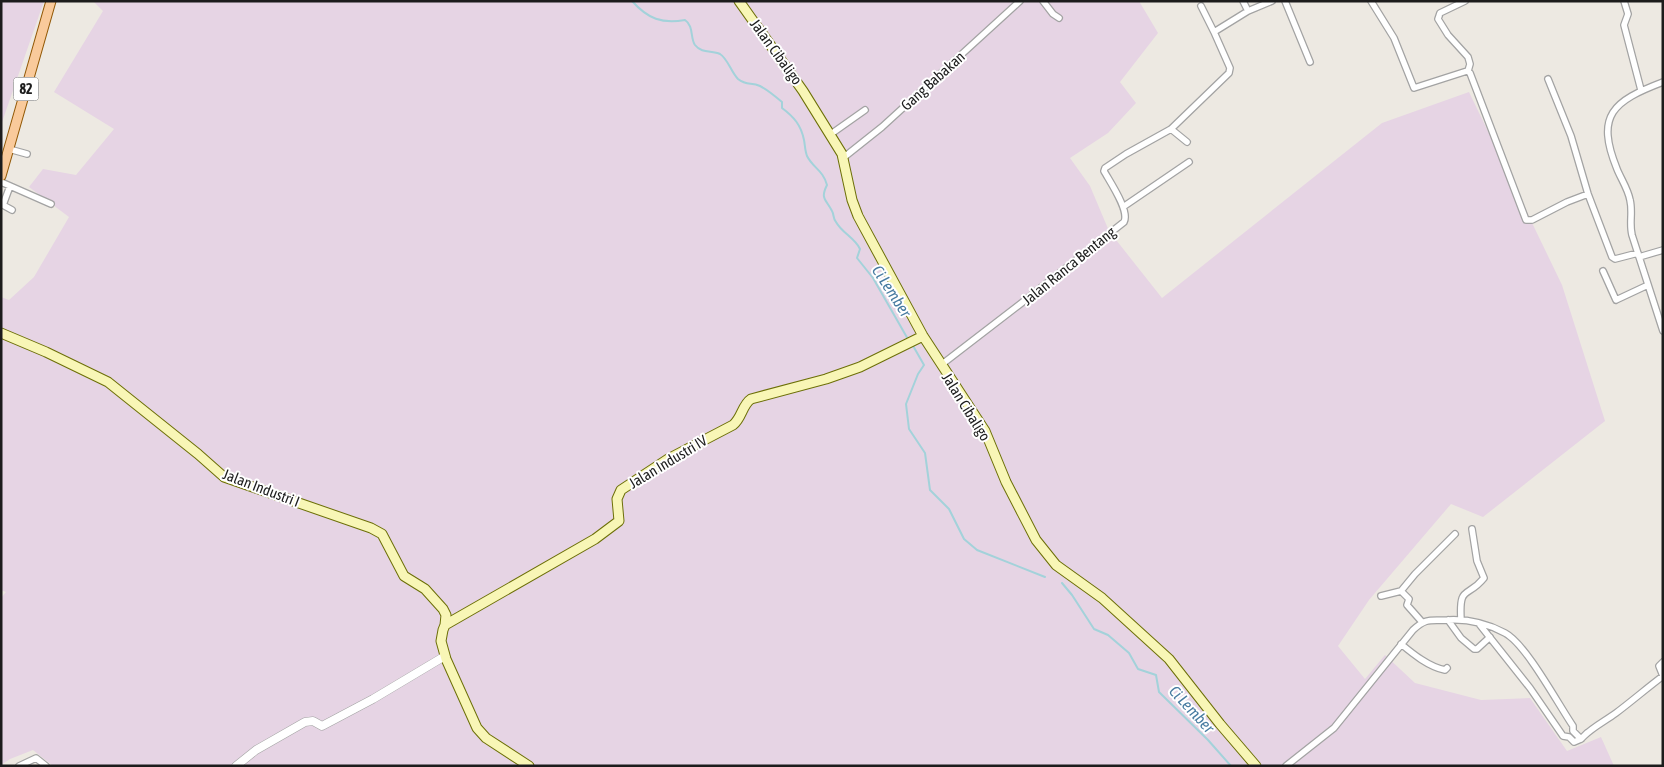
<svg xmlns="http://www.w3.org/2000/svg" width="1664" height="767" viewBox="0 0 1664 767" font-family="'Asap Condensed',sans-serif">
<rect width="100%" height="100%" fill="#ede9e2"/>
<path fill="#e6d4e4" d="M1 1H44L1 125Z
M93 1H1139L1158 33 1120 82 1136 103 1108 133 1070 158 1090 186 1109 231 1162 298 1382 123 1469 92 1562 285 1605 421 1483 517 1451 504 1369 600 1338 646 1365 679 1385 655 1415 683 1481 700 1530 698 1567 751 1601 737 1614 766H53L33 750 10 759 1 765V598L6 592 1 590V297L9 300 34 277 69 217 29 187 43 169 76 175 114 129 54 92 103 11Z"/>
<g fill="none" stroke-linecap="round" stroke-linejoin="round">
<path stroke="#a3d2da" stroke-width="2" d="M632 1C648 19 662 24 685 20 694 26 690 38 695 45 702 54 712 50 720 54 728 59 731 72 738 79 747 86 751 82 760 86 768 90 775 96 782 102V108C794 117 801 125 804 140 805 145 805 151 807 156 813 168 823 170 827 185 820 199 826 199 832 211 834 214 833 219 836 222 842 233 855 238 860 249L857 258 873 278 909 341
M912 344 924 365 918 374 906 404 909 429 925 453 930 490 949 509 964 539 977 550 1045 577
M1062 583 1072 595 1094 629 1108 635 1129 653 1138 669 1156 675 1159 692 1208 740 1231 766"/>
<g stroke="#a3a3a3" stroke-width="8">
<path id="minor" d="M1043 1 1053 14 1059 18
M1243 1 1248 11
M1285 1 1310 62
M1371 1 1394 38 1414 88 1467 71 1470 73 1526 220H1532L1567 202 1588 194
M1465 1 1440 13 1438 19 1448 35 1468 57 1470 64 1468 71
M1624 1 1628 14 1624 25 1641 90
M1201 6 1214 32
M1548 79 1571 136 1588 194 1612 257 1615 259 1638 253
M1663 82C1613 101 1595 115 1617 169 1621 179 1628 189 1630 200 1633 212 1629 223 1632 235L1663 331
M1171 129 1187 142
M831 134 865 110
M9 149 27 154
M843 158 882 127 1020 1
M1 182 51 204
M1 204 12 210
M3 205 10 186
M1123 207 1189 162
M1639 257 1663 250
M1603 271 1616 300 1648 285
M941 365 1019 305 1124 222C1130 211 1110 182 1104 171L1105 168 1126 154 1171 129 1229 73 1230 68 1214 32 1248 11 1272 1
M1401 591 1409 599 1407 605 1422 622
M1381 596 1401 591 1415 574 1455 534
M1448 620 1461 638 1474 649H1477L1490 637
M1461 620C1459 584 1467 599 1484 578L1477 561 1472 529
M1480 625 1530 688 1563 736 1569 737 1574 742 1581 739
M1401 644C1413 654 1429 667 1445 670L1447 668
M1663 662 1659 666 1663 676
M1587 733 1584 736C1593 727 1605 721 1616 713 1632 701 1647 688 1663 676
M19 766 36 758 46 766
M1286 766 1334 728 1413 630C1427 617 1431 621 1448 620 1467 619 1488 624 1505 633 1526 644 1558 704 1573 726V731L1581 739 1584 736"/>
</g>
<g stroke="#a3a3a3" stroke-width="9">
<path id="tertiary" d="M236 766 256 750 305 722 313 721 322 726 373 699 445 656"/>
</g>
<g stroke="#6c6f07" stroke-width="11">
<path id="secondary" d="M739 1 803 91 842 154 852 200 858 216 923 336 985 431 1006 482 1036 540 1056 565 1102 598 1169 659 1220 724 1256 766
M1 333 46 352 108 382 198 454 224 477 371 528 382 534 404 576 425 589 443 609 446 615 445 625 443 630 441 641 446 659 477 728 486 738 529 766
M445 625 595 539 619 521 617 499 621 490 668 459 733 425C742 418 742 405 751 399L826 379 860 367 923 336"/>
</g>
<g stroke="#915704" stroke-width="11">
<path id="primary" d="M1 176 51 1"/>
</g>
<use href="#minor" stroke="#fff" stroke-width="5.5"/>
<use href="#tertiary" stroke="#fff" stroke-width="8"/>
<use href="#secondary" stroke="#f8f6b6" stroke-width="9"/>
<use href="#primary" stroke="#f9ca9b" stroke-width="9"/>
</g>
<g text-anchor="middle" stroke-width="4" stroke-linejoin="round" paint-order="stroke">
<rect fill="#fff" stroke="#606060" stroke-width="1" x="13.5" y="77.5" width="25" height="23" rx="4"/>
<g font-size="14" font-weight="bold" fill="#1c1c1c">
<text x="26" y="94">82</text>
</g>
<g font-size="15" fill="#1c1c1c" stroke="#fff">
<text transform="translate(776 52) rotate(54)" y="5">Jalan Cibaligo</text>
<text transform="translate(933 81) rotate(-42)" y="5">Gang Babakan</text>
<text transform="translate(1069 266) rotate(-39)" y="5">Jalan Ranca Bentang</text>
<text transform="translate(966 407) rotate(58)" y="5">Jalan Cibaligo</text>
<text transform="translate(668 462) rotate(-31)" y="5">Jalan Industri IV</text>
<text transform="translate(261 488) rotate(21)" y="5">Jalan Industri I</text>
</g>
<g font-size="16" font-style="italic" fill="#487ba1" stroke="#fff">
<text transform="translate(892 291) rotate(57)" y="6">Ci Lember</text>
<text transform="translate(1192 709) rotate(47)" y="6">Ci Lember</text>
</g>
</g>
<rect width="1664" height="767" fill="none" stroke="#1c1c1c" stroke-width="5"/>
</svg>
